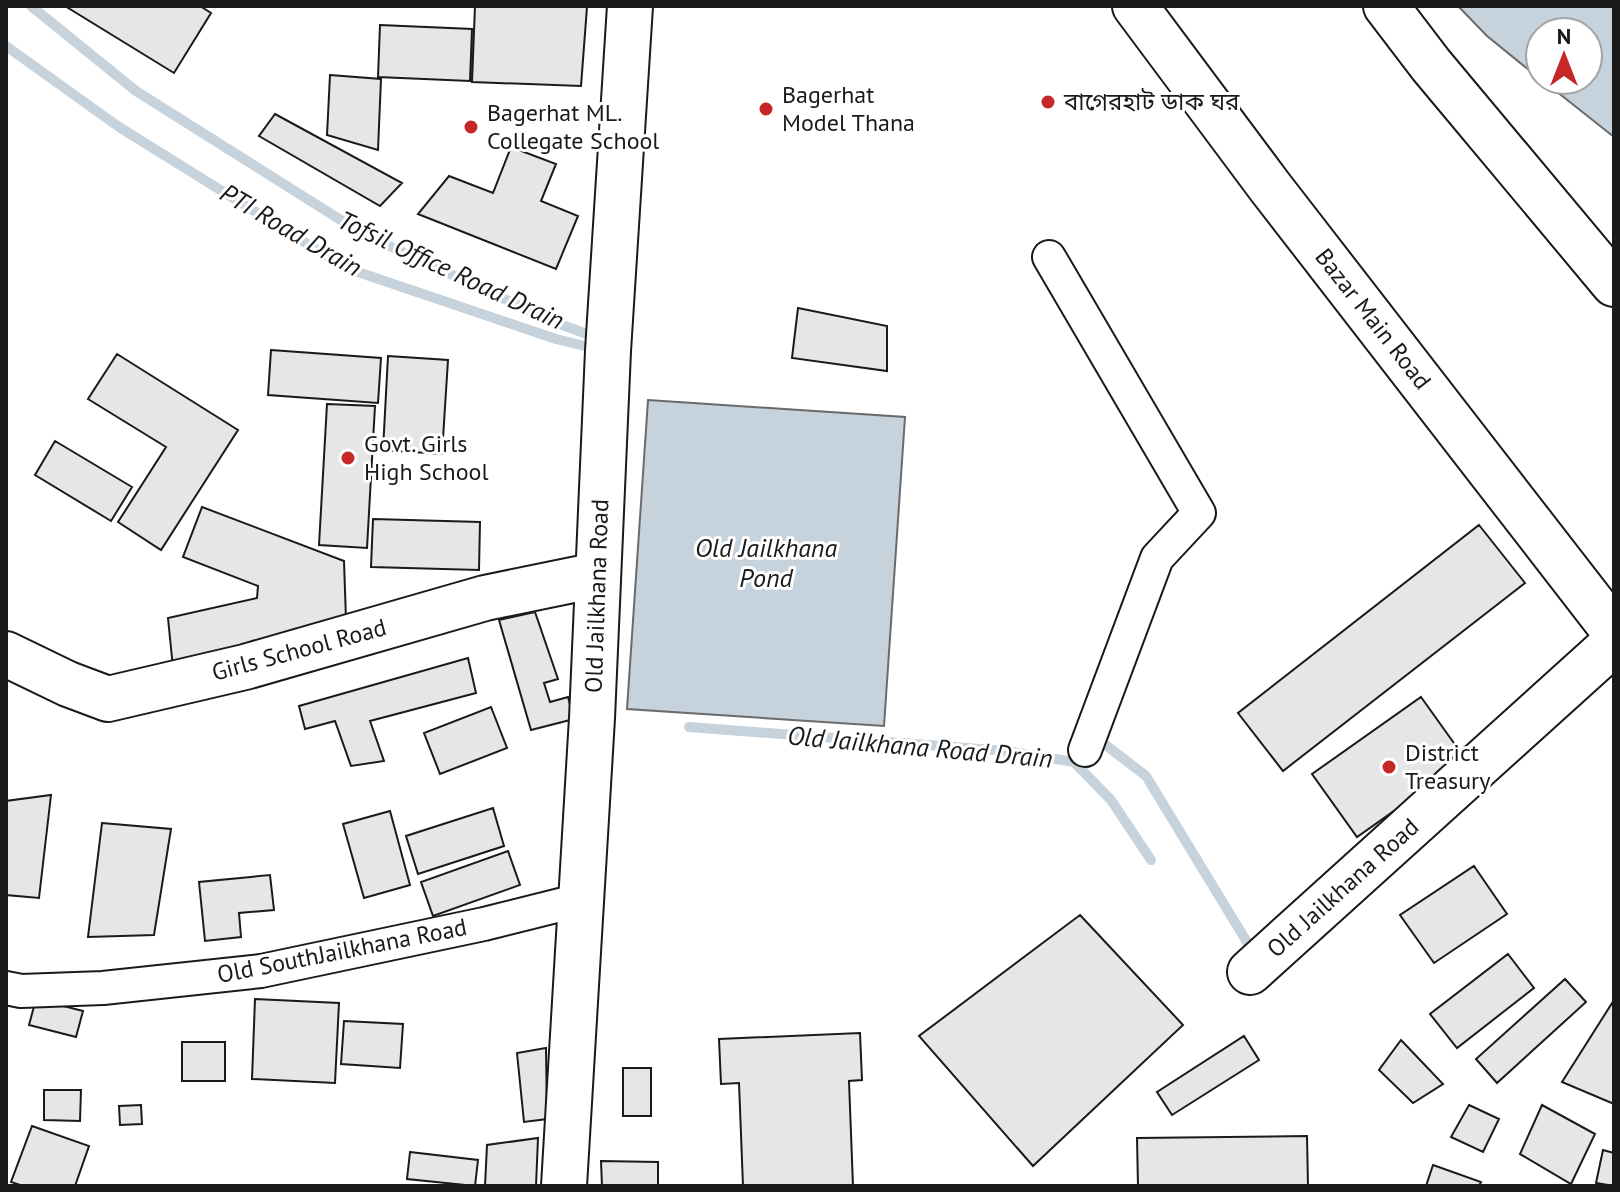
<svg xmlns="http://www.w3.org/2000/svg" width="1620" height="1192" viewBox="0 0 1620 1192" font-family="'PT Sans','Noto Sans Bengali',sans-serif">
<rect width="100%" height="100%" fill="#fff"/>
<path fill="#c6d2dc" stroke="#6a6a6a" stroke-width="2" d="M1458 6H1614V137L1542 80H1588V32H1540V79L1487 36Z
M648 400 905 417 884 726 627 709Z"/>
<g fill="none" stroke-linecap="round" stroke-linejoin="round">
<path stroke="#c6d2dc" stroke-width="10" d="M31 6 136 91 363 234 557 323 600 339
M6 46 119 127 346 268 556 339 597 349
M689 727 1007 751 1074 762 1111 800 1151 860
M1094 736 1146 776 1253 952 1256 950"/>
</g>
<path fill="#e6e6e6" stroke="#1a1a1a" stroke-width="2" d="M65 6H200L211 13 174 73Z
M475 6 587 7 581 86 472 82Z
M380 25 472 29 470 81 378 77Z
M330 75 381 79 378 150 327 135Z
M275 114 402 183 380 206 259 136Z
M511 147 556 164 541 201 578 216 556 269 418 214 449 176 493 193Z
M798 308 887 326V371L792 358Z
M271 350 381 358 378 403 268 395Z
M117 354 238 430 161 550 118 522 166 447 88 399Z
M388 356 448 360 442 454 383 450Z
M327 404 375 406 367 548 319 545Z
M55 441 132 487 111 521 35 475Z
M202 507 344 561 346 620 173 668 168 618 257 598 258 586 183 557Z
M373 519 480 522 479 570 371 567Z
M1479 525 1525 583 1283 771 1238 713Z
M535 612 558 679 544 683 550 702 568 697 574 719 531 730 499 620Z
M468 658 476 693 370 721 384 761 351 766 335 721 305 729 299 706Z
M1421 697 1466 760 1357 837 1312 774Z
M491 707 507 748 440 774 424 733Z
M51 795 39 898 6 895V801Z
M493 808 504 846 418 874 406 836Z
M390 811 410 885 364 898 343 824Z
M102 823 171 829 154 935 88 937Z
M508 851 520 885 433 916 421 882Z
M1474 866 1507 914 1434 963 1400 915Z
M270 875 274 910 239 913 241 937 205 941 199 882Z
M1080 915 1183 1025 1033 1166 919 1036Z
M1508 954 1534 988 1457 1048 1430 1014Z
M1565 979 1586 1002 1497 1083 1476 1059Z
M36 999 83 1011 76 1037 29 1025Z
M255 999 339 1003 335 1083 252 1079Z
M1614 1000V1104L1562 1082Z
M344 1021 403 1024 400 1068 341 1064Z
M860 1033 862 1080 849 1081 853 1186H743L739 1083 721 1084 719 1039Z
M1244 1036 1259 1060 1172 1115 1157 1092Z
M1401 1040 1443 1084 1413 1103 1379 1070Z
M182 1042H225V1081H182Z
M546 1048 547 1119 524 1122 517 1053Z
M623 1068H651V1116H623Z
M44 1090H81L80 1121 44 1120Z
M141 1105 142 1124 120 1125 119 1106Z
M1469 1105 1499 1119 1483 1152 1451 1137Z
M1542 1105 1595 1134 1571 1184 1520 1154Z
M32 1126 89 1146 75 1186H23L11 1182Z
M1307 1136 1308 1186H1138L1137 1138Z
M538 1138 536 1186H485L487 1145Z
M1603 1150 1614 1153V1186L1596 1183Z
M410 1152 478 1160 475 1186 407 1179Z
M601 1161 658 1162V1186H602Z
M1433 1165 1481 1182 1479 1186H1426Z"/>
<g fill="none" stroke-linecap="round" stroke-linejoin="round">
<g stroke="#1a1a1a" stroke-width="36">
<path id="street" d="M1049 257 1199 513 1157 558 1085 750
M6 988 21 991 103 988 261 971 484 924 580 900"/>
</g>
<g stroke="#1a1a1a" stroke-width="48">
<path id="secondary" d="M1135 6 1270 187 1614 631
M1386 6 1431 65 1614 284
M6 654 68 684 108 699 245 667 485 598 597 575
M1250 972 1614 643
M564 1186 592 718 608 351 630 6"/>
</g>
<use href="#street" stroke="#fff" stroke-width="32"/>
<use href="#secondary" stroke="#fff" stroke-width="44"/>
</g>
<g fill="#c62828" stroke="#fff" stroke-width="3">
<circle cx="1048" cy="102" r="8"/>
<circle cx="766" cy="109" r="8"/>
<circle cx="471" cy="127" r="8"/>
<circle cx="348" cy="458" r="8"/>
<circle cx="1389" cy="767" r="8"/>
</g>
<g text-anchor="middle" stroke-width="6" stroke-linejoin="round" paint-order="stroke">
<g font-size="24" fill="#1a1a1a" stroke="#fff" text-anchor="start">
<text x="782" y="103">Bagerhat<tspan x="782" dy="28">Model Thana</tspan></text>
<text x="1064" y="110">বাগেরহাট ডাক ঘর</text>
<text x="487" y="121">Bagerhat ML.<tspan x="487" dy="28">Collegate School</tspan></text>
<text x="364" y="452">Govt. Girls<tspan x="364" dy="28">High School</tspan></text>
<text x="1405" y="761">District<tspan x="1405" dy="28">Treasury</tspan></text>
</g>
<g font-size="24" fill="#1a1a1a" stroke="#fff">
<text transform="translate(1373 319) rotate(52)" y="8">Bazar Main Road</text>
<text transform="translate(597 596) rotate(-88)" y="8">Old Jailkhana Road</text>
<text transform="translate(299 650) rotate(-15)" y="8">Girls School Road</text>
<text transform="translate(1343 888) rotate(-42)" y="8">Old Jailkhana Road</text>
<text transform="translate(342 951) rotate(-11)" y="8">Old SouthJailkhana Road</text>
</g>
<g font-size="26" font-style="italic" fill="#1a1a1a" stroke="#fff">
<text transform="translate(291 230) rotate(30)" y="9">PTI Road Drain</text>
<text transform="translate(451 270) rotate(25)" y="9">Tofsil Office Road Drain</text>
<text x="766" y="557">Old Jailkhana<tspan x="766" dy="30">Pond</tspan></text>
<text transform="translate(920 747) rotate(5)" y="9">Old Jailkhana Road Drain</text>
</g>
</g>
<rect width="1620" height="1192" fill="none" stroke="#1a1a1a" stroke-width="16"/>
<g transform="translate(1564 56)"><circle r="38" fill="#ffffff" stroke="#a3a3a3" stroke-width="2"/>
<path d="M0-6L14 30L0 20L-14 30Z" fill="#c62828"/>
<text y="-12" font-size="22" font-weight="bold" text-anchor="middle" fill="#1a1a1a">N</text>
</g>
</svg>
